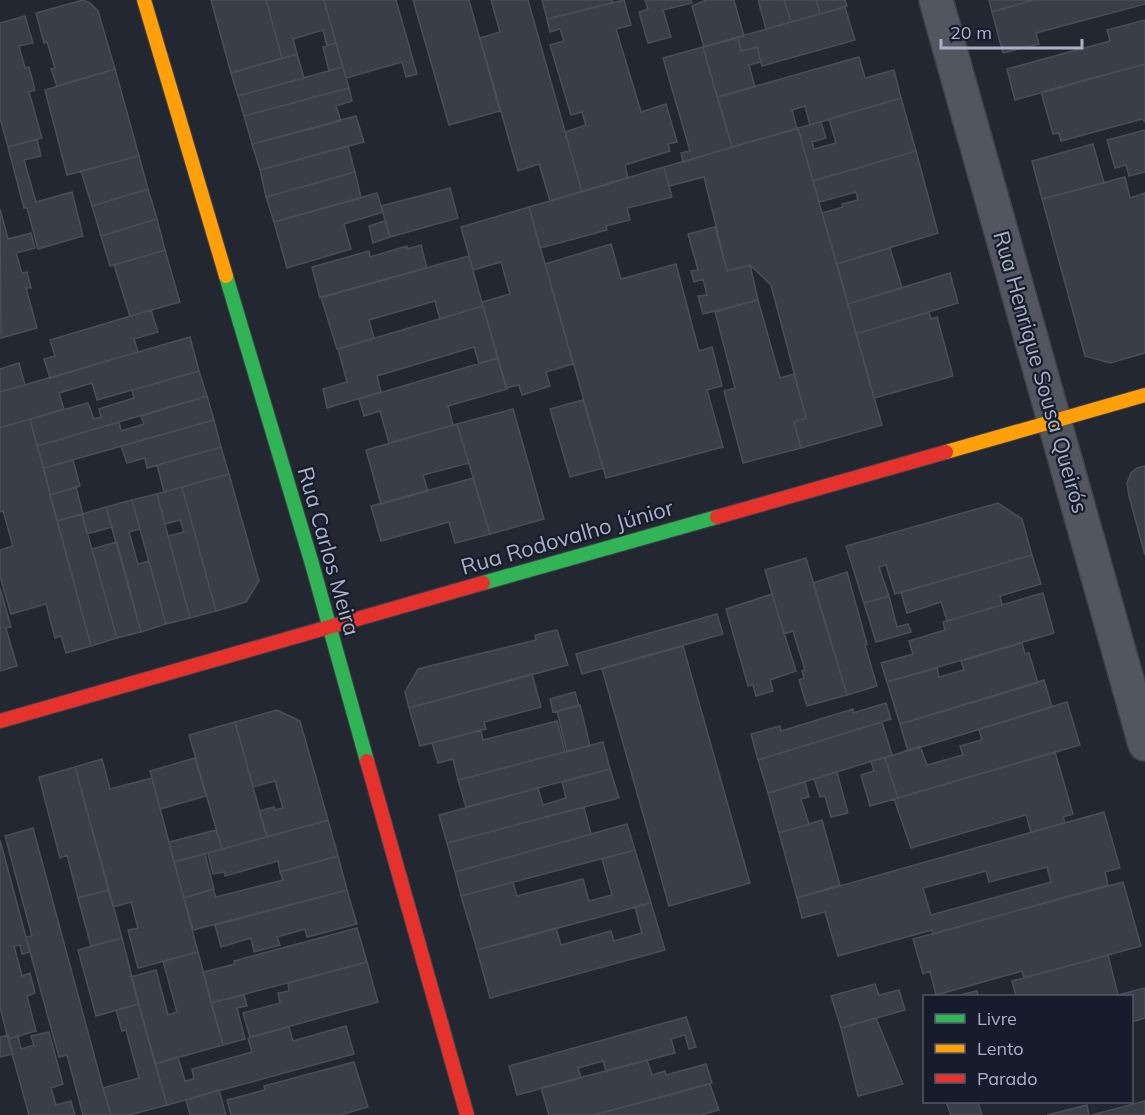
<svg xmlns="http://www.w3.org/2000/svg" width="1145" height="1115" viewBox="0 0 1145 1115" font-family="Mulish,sans-serif">
<rect width="100%" height="100%" fill="#232731"/>
<path fill="#3a3e48" stroke="#4a4e59" stroke-width="1.5" fill-rule="evenodd" d="M83 0 90 3 98 11 115 69 57 86 51 69 55 68 47 42 44 43 36 13Z
M211 0H266L282 58 231 73Z
M266 0H324L336 43 327 46 323 30 293 39 297 54 282 58Z
M324 0H396L417 74 406 77 402 62 346 78Z
M413 0H469L500 111 449 125Z
M491 0H528L582 192 550 201 539 164 518 171 480 38 500 32Z
M542 0H612L613 3 547 19Z
M624 0 631 25 616 29 641 112 666 104 677 142 668 144 670 151 625 165 628 178 582 192 565 132 586 125 582 112 571 115 550 45 564 41 560 29 550 32 547 19Z
M645 0H691L692 3 663 10 671 37 648 43 639 12 648 9Z
M706 0H734L744 36 704 47 692 6Z
M758 0H784L791 22 766 29Z
M784 0H816L820 14 791 22Z
M816 0H845L847 6 820 14Z
M989 0H1033L992 12Z
M1033 0H1145V4L1036 33 1039 44 1003 53 992 12Z
M845 7 855 40 762 66 757 47 741 51 738 37Z
M25 16 33 43 19 46 25 68 29 67 35 90 29 92 42 138 8 147 0 118V23Z
M1145 20V64L1015 100 1007 69 1110 41 1107 30Z
M738 37 741 51 757 47 761 62 749 65 755 87 717 97 703 47Z
M336 43 343 67 329 71 323 47Z
M703 47 732 147 683 162 681 153 690 151 663 58Z
M297 54 304 78 238 96 231 73Z
M859 57 865 78 894 70 901 98 810 125 805 106 792 110 797 129 732 147 717 97Z
M1145 64V122L1142 119 1061 141 1059 133 1053 134 1041 92Z
M343 67 349 88 244 116 238 96Z
M115 69 139 156 67 175 45 90Z
M349 88 352 101 336 106 341 121 252 144 244 116Z
M901 98 916 151 813 181 798 128 821 122 826 138 812 142 814 149 836 143 829 119Z
M356 116 364 142 260 170 252 144Z
M798 128 882 425 801 448 794 422 806 418 771 285 750 265 727 271 704 177 669 186 664 167Z
M1145 130V172L1129 176 1126 165 1115 168 1107 140Z
M37 139 41 156 24 160 36 202 72 192 83 236 38 249 27 208H24L8 147Z
M1093 144 1104 183 1042 199 1032 161Z
M348 146 355 172 266 197 260 170Z
M916 151 938 233 837 264 822 213 843 207 842 204 858 200 856 192 819 202 813 181Z
M139 156 148 189 92 206 81 171Z
M664 167 672 197 627 208 630 220 606 226 607 230 540 248 529 207Z
M355 172 361 198 274 222 266 197Z
M1125 177 1130 198 1145 193V353L1110 363 1085 356 1042 199Z
M450 188 458 218 390 237 381 206Z
M148 189 157 219 101 236 92 206Z
M377 193 383 212 344 224 351 249 287 268 274 222Z
M529 207 573 364 546 372 550 386 522 395 519 385 506 388 482 302 510 294 501 262 473 270 461 227Z
M0 209 8 239 31 233 35 248 16 253 22 273 27 272 31 288H26L37 328 1 338Z
M157 219 165 250 110 266 101 236Z
M385 221 390 237 373 243 369 226Z
M715 227 727 271 750 265 758 300 703 314 698 296 707 295 703 279 694 282 691 271 698 270 688 234Z
M611 244 621 279 676 264 699 351 712 347 722 386 707 390 723 447 606 478 545 264Z
M421 245 427 268 320 298 312 267 369 251 370 257 407 246V249Z
M890 248 902 288 848 304 837 264Z
M165 250 180 302 130 316 114 265Z
M469 256 483 306 440 319 435 301 369 320 374 338 337 349 321 297Z
M950 273 958 303 856 334 848 304Z
M758 300 780 378 794 374 806 418 794 422 801 448 743 463 724 391 735 388 715 312Z
M483 306 498 358 479 363 474 347 377 376 381 392 327 408 323 389 347 382 338 349Z
M151 310 158 332 134 339 138 352 50 378 44 359 55 356 50 340Z
M929 312 931 319 937 317 953 376 874 398 856 334Z
M190 337 199 371 97 400 92 383 59 393 64 409 0 428V392Z
M498 358 507 389 448 406 453 425 389 443 380 411 364 416 359 399Z
M19 363 25 385 0 392V369Z
M199 371 207 396 37 446 30 419 88 403 94 419 101 417 99 409 134 398 132 390Z
M207 396 214 420 44 468 37 446 119 422 121 431 144 424 141 416Z
M583 400 603 468 570 477 550 409Z
M513 409 544 519 490 534 457 424Z
M30 419 91 646 66 653 61 636 55 638 46 604 11 614 0 576V550L13 546 3 511 0 512V428Z
M214 420 221 447 147 468 145 458 127 463 121 446Z
M457 424 469 463 423 475 428 491 381 504 366 450Z
M221 447 229 474 164 492 157 465Z
M73 460 80 486 50 495 44 468Z
M1145 466V555L1129 496 1127 483 1131 473 1137 468Z
M229 474 259 581 246 602 216 611 182 487Z
M473 478 490 534 455 543 449 522 381 541 371 506Z
M76 487 83 514 57 521 50 495Z
M182 487 216 611 190 618 168 536 184 532 180 520 165 524 157 494Z
M157 494 190 618 166 624 132 500Z
M132 500 140 529 129 532 138 564 149 561 166 624 141 632 106 507Z
M998 503 1022 519 1032 555 895 594 886 565 879 567 889 596 864 603 846 546Z
M106 507 112 527 87 534 82 514Z
M82 514 117 638 91 646 57 521Z
M117 542 141 632 117 638 92 549Z
M1032 555 1041 584 1000 596 1002 605 947 621 941 602 907 613 901 592Z
M806 558 847 695 807 706 799 680 804 678 802 671 805 670 793 631 784 634 765 570Z
M847 572 867 644 865 645 877 686 847 695 813 583Z
M0 588 11 627 6 628 17 666 0 671Z
M1043 593 1054 633 887 682 881 663 913 654 909 641 945 630 943 622Z
M772 594 796 671 770 680 773 691 756 696 753 685 748 686 726 609Z
M889 596 897 627 908 624 911 632 876 642 864 603Z
M717 614 723 634 582 674 576 654Z
M557 630 568 665 409 708 405 692 418 669 536 640 535 635Z
M1022 643 1025 654 1029 653 1038 683 900 724 887 682 937 668 939 677 964 670 961 661Z
M683 646 750 883 669 906 602 669Z
M532 674 541 707 484 722 486 729 420 746 409 708Z
M1044 680 1052 707 908 751 900 724Z
M575 692 579 706 553 712 550 699Z
M1067 702 1080 745 898 798 885 758 920 746 927 765 963 755 960 746 982 740 979 729Z
M886 703 891 719 758 760 751 734 780 726 781 731 853 709V713Z
M580 705 590 746 567 752 557 711Z
M277 710 300 721 328 820 267 837 259 811 274 807 275 810 283 808 275 781 253 787 235 722Z
M557 721 565 752 458 780 453 759 438 763 432 743 481 730 483 740Z
M235 722 267 837 222 849 189 735Z
M882 722 892 755 768 793 758 760Z
M603 742 610 769 466 807 458 780Z
M1055 752 1073 814 1063 817 1065 823 1031 832 1026 815 911 848 894 799Z
M195 758 206 796 160 809 150 771Z
M885 758 898 798 870 806 861 775 874 771 871 761Z
M102 759 110 789 152 778 198 952 138 968 128 930 138 928 131 902 113 907 75 767Z
M75 767 109 890 78 898 67 855 60 858 39 777Z
M610 769 619 798 447 843 439 815 538 788 543 805 566 798 562 782Z
M837 772 848 813 831 817 825 796 820 797 814 779Z
M805 782 809 797 801 799 809 824 779 833 768 793Z
M584 807 591 834 455 872 447 843Z
M1104 812 1120 868 1105 872 1108 885 933 934 932 930 838 956 825 912 802 918 797 898ZM1047 867 1051 882 931 915 923 888 986 871 989 882Z
M328 820 338 856 280 872 278 861 225 876V872L213 874 208 853Z
M822 820 840 885 797 898 779 833Z
M627 824 635 850 461 896 455 872Z
M33 828 103 1088 111 1115H83L67 1055 59 1057 26 937 32 936 5 836Z
M216 830 222 849 174 862 169 842Z
M0 840 30 952 22 954 20 945 14 946 22 976 30 973 35 993 27 996 36 1031 8 1039 0 1007Z
M635 850 651 903 477 950 461 896 513 882 517 896 583 879 589 901 612 895 602 859Z
M205 854 214 889 184 898 174 862Z
M338 856 347 890 193 930 184 898 213 889 216 897 283 880 280 872Z
M1123 882 1141 946 1024 978 1022 971 936 995 930 971 923 974 913 939Z
M109 890 122 938 91 946 78 898Z
M347 890 357 924 307 937 305 929 277 937 280 945 254 952 251 938 221 947 215 925Z
M651 903 665 950 490 998 477 950 556 928 561 945 611 931 614 941 642 933 635 907Z
M357 928 367 962 211 1003 203 972 235 964 234 961Z
M122 938 139 1004 96 1016 78 950Z
M198 952 223 1045 155 1064 131 977 156 970 168 1015 177 1012 163 961Z
M1108 955 1118 995 1145 988V1018L1132 1022V996H1016L1012 981Z
M367 962 378 1002 250 1037 243 1013 280 1003 278 993 289 991 288 983Z
M875 984 879 995 899 990 905 1010 841 1028 831 996Z
M977 991 978 996H956Z
M244 995 247 1006 237 1008 245 1039 223 1045 211 1003Z
M139 1004 167 1105 129 1115H111L103 1088 139 1078 126 1030 122 1031 116 1010Z
M686 1017 696 1047 689 1049 685 1035 671 1039 675 1053 606 1071 603 1061 578 1068 581 1078 517 1095 509 1066Z
M876 1018 903 1084 858 1096 841 1028Z
M346 1026 354 1054 167 1105 155 1064 178 1057 185 1081 194 1079 192 1069 252 1052 248 1038 289 1027 293 1041Z
M49 1032 63 1084 51 1088 56 1105 71 1101 75 1115H29L8 1039 18 1036 21 1049 34 1045 31 1036Z
M8 1035 13 1054 0 1057V1037Z
M647 1060 652 1075 665 1071 666 1075 706 1064 712 1083 594 1115H549L541 1088Z
M354 1062 368 1107 340 1115H231L227 1100 265 1090 264 1086Z
M710 1084 719 1110 701 1115H594Z
M219 1090 226 1115H190L186 1100Z
M1145 1101V1115H1092Z
M946 1102H978L982 1115H951Z
M1087 1105 1089 1115H1047Z"/>
<g fill="none" stroke-linecap="round" stroke-linejoin="round">
<g stroke="#3e424a" stroke-width="36">
<path id="street" d="M936 0 1145 744"/>
</g>
<g stroke="#3e424a" stroke-width="16">
<path id="fast" d="M226 276 312 564 367 761
M483 583 717 517"/>
</g>
<g stroke="#3e424a" stroke-width="16">
<path id="slow" d="M144 0 226 276
M946 452 1145 395"/>
</g>
<g stroke="#3e424a" stroke-width="16">
<path id="jam" d="M717 517 946 452
M0 721 483 583
M367 761 467 1115"/>
</g>
<use href="#street" stroke="#525660" stroke-width="33"/>
<use href="#fast" stroke="#30b455" stroke-width="14"/>
<use href="#slow" stroke="#ff9f0a" stroke-width="14"/>
<use href="#jam" stroke="#e5322d" stroke-width="14"/>
</g>
<g text-anchor="middle" stroke-width="4.5" stroke-linejoin="round" paint-order="stroke">
<g font-size="22" fill="#aab1c5" stroke="#161c2b">
<text transform="translate(1041 372) rotate(74)" y="8">Rua Henrique Sousa Queirós</text>
<text transform="translate(567 537) rotate(-16)" y="8">Rua Rodovalho Júnior</text>
<text transform="translate(329 551) rotate(74)" y="8">Rua Carlos Meira</text>
</g>
</g>
<rect x="923" y="995" width="210" height="108" fill="#161c2b" stroke="#515869" stroke-width="1.5"/>
<rect x="935" y="1014" width="30" height="9" fill="#30b455" stroke="#515869" stroke-width="1.5"/>
<text x="977" y="1025" font-size="18" fill="#aab1c5">Livre</text>
<rect x="935" y="1044" width="30" height="9" fill="#ff9f0a" stroke="#515869" stroke-width="1.5"/>
<text x="977" y="1055" font-size="18" fill="#aab1c5">Lento</text>
<rect x="935" y="1074" width="30" height="9" fill="#e5322d" stroke="#515869" stroke-width="1.5"/>
<text x="977" y="1085" font-size="18" fill="#aab1c5">Parado</text>
<path d="M941 39v9h141v-9" fill="none" stroke="#aab1c5" stroke-width="3"/>
<text x="950" y="39" font-size="18" fill="#aab1c5" stroke="#161c2b" stroke-width="4.5" paint-order="stroke">20 m</text>
</svg>
